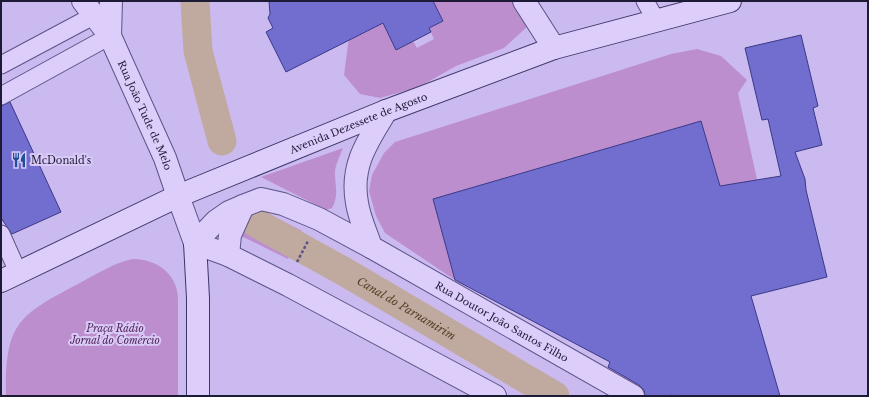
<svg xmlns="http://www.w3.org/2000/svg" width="869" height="397" viewBox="0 0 869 397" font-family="'Libre Baskerville',serif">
<rect width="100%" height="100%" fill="#cbbaf0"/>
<path fill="#bd8ecd" d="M433 1H519L530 18 526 28 504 48 456 66 419 87 380 98 360 94 344 75 349 37 372 2 396 49 413 41 417 48 434 39 429 28 443 21Z
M697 49 721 56 747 80 738 93 760 193 737 247 701 121 433 199 455 280 385 233 376 216 369 191 372 175 384 153 395 142 671 54Z
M343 148C340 156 335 165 335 173 335 186 339 196 332 208L326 210 261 177Z
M254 210 269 214 302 231 288 259 241 236 245 218Z
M133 259C157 259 177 274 178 298V396H6C5 324 17 316 78 284 95 275 113 263 133 259Z"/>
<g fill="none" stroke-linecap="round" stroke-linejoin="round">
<g stroke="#c0aa9f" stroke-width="29">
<path d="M195 1 198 51 222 141"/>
<path id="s1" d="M256 223 345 272 555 396"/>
</g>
</g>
<path fill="#716ed0" stroke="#3a3987" d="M269 1H433L443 21 429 28 431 32 396 50 383 23 286 72 266 32 273 28 268 18 270 14Z
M801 35 818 106 813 108 822 145 795 152 805 179 806 190 827 277 751 296 780 396H645L644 390 639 385 608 367 610 362 455 280 433 199 701 121 720 186 781 176 768 119 762 120 745 48Z
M10 102 61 212 12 234 1 218V106Z"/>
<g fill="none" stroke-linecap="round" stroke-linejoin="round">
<g stroke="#5b5487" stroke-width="19">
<path id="service" d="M645 1 656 20
M1 65 93 16
M1 96 110 36
M1 234 18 272"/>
</g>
<g stroke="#5b5487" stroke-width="24">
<g id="minor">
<path id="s2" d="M83 1 110 36 165 158 178 196"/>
<path d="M524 1 554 48"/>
<path d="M110 36 111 1"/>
</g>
</g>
<g stroke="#5b5487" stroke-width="24">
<g id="tertiary">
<path d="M178 196 195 243"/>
<path id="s3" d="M195 243 216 221 229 212 243 206 261 199 283 204 319 219 371 247 633 396"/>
<path d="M195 243 228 255 288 285 495 396"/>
<path d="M371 247C366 232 359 217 357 203 350 165 368 141 386 111"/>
<path d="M228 255 230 235 243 206"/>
</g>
</g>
<g stroke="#3d3768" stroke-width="24">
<g id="secondary">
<path d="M195 243 198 298V396"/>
<path id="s4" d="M1 281 178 196 386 111 554 48 730 1"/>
</g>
</g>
<path stroke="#5b5487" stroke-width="2.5" stroke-dasharray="3 2" stroke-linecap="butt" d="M297 262 308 241
M671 395 672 396"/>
<use href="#service" stroke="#dccdfa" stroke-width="17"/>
<use href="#minor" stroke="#dccdfa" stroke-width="22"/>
<use href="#tertiary" stroke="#dccdfa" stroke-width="22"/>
<use href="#secondary" stroke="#dccdfa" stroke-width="22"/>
</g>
<defs>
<g id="restaurant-bare" transform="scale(1.2)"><path d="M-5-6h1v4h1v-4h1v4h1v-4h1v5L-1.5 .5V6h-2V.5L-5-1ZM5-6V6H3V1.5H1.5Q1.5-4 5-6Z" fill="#215099" stroke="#d9caf7" stroke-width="2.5" paint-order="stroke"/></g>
</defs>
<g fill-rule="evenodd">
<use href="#restaurant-bare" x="19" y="160"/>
</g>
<g text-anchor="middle" stroke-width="4" stroke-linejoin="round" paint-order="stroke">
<g font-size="10" fill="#1d1a35" stroke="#d9caf7">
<text dy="4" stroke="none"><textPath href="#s2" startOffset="131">Rua João Tude de Melo</textPath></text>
<text dy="4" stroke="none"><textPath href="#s4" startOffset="391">Avenida Dezessete de Agosto</textPath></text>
<text dy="4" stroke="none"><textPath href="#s3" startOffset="352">Rua Doutor João Santos Filho</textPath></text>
</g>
<g font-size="10" fill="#1d1a35" stroke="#d9caf7" text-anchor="start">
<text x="31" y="164">McDonald's</text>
</g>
<g font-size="10" font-style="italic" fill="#4c1f53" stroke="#d9caf7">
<text x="115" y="332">Praça Rádio<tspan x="115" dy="12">Jornal do Comércio</tspan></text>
</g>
<g font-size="11" font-style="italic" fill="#564128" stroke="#d9caf7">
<text dy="4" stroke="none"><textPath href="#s1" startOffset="173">Canal do Parnamirim</textPath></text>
</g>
</g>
<rect width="869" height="397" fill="none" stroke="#1d1a35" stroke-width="4"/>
</svg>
